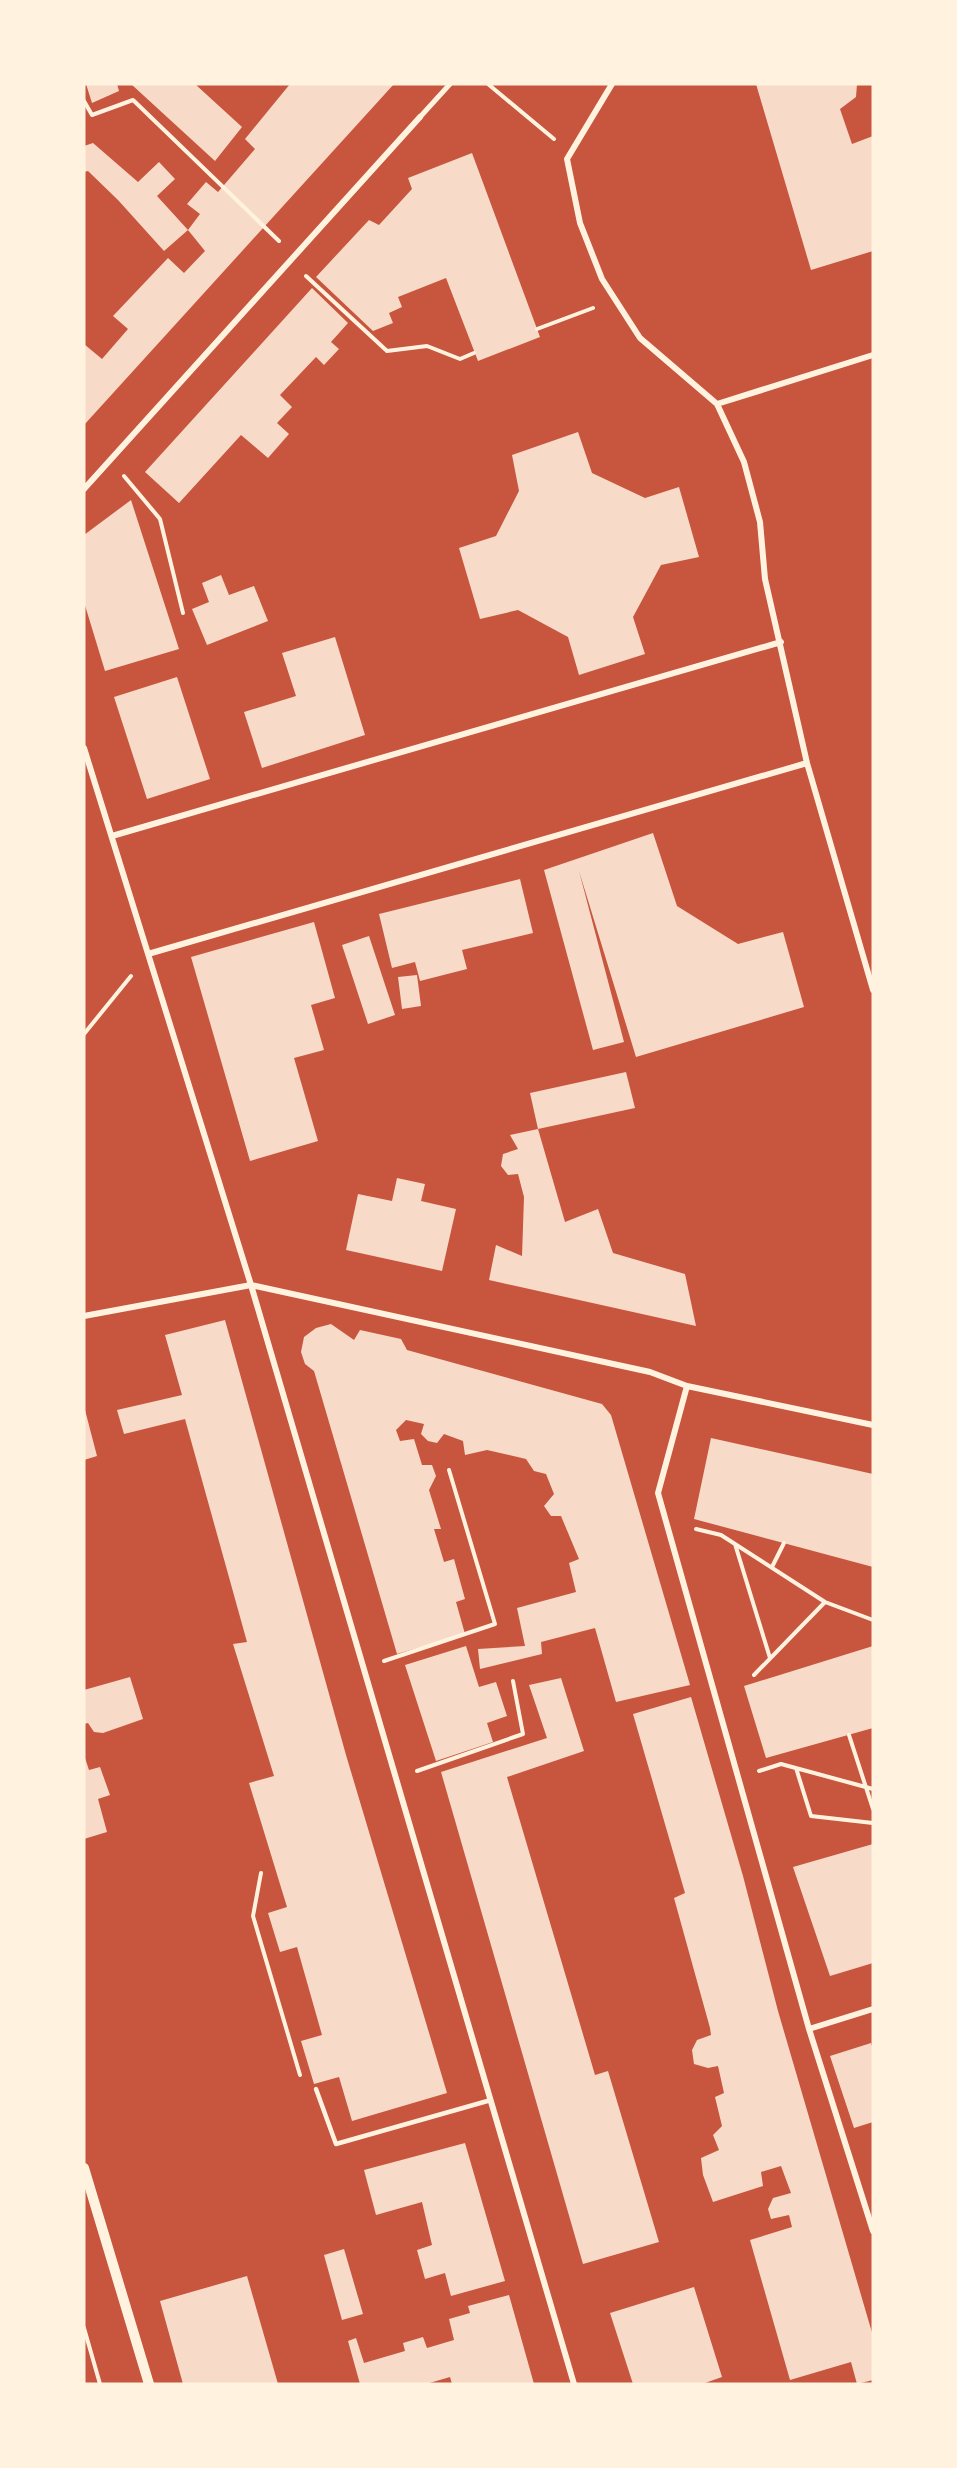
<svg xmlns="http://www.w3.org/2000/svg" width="957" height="2468" viewBox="0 0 957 2468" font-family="Manrope,sans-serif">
<rect width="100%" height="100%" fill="#c8553d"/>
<path fill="#f7dbc8" d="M86 84H117L119 91 92 103Z
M131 84H195L242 127 215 161Z
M290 84H394L84 425V344L102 359 128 329 113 316 168 258 184 273 205 251 188 230 200 214 187 204 206 182 218 192 255 149 245 139Z
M756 84H857L856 97 840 109 852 144 873 136V251L811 270Z
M93 143 138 182 159 162 175 179 157 196 188 230 164 251 118 200 88 171 84 172V146Z
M472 153 540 337 478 361 446 278 398 297 402 307 389 313 393 323 373 331 316 277 369 220 379 225 412 189 408 178Z
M312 288 348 323 331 342 339 349 324 365 316 357 280 395 292 407 277 423 289 434 268 458 241 435 179 503 145 472Z
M578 432 592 473 645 498 679 487 699 557 661 565 633 617 645 654 579 675 568 637 518 610 480 619 459 548 496 536 519 491 512 455Z
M131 500 179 649 105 671 84 602V535Z
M221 575 229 595 254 586 268 621 207 645 192 609 209 602 202 583Z
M335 637 365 735 262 768 244 712 296 696 282 653Z
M177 677 210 779 147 799 114 697Z
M653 833 677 906 738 944 783 932 804 1007 636 1057 579 871 624 1042 593 1050 544 870Z
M520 879 533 933 462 950 467 969 420 981 415 962 392 968 379 914Z
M314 922 335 998 311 1005 324 1050 294 1058 318 1141 250 1161 191 957Z
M369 936 395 1015 368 1024 342 945Z
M417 975 421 1006 402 1009 398 977Z
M626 1072 635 1108 538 1129 530 1093Z
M538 1129 565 1222 598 1209 613 1253 685 1274 696 1326 489 1280 496 1245 522 1256 524 1197 518 1174 508 1175 501 1166 503 1154 518 1149 510 1135Z
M397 1178 425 1184 421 1201 456 1209 442 1271 346 1250 358 1194 392 1201Z
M225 1320 346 1755 447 2093 352 2121 339 2077 314 2084 301 2041 322 2035 297 1947 280 1952 268 1913 287 1907 249 1783 274 1776 233 1644 247 1642 185 1419 124 1434 117 1410 182 1395 165 1335Z
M331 1324 354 1340 360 1330 401 1339 407 1350 602 1404 611 1415 690 1685 616 1702 595 1628 541 1642 542 1654 480 1669 478 1649 525 1646 517 1608 576 1592 569 1563 579 1559 561 1516H551L544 1506 554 1494 546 1474 534 1471 526 1459 487 1450 465 1455 463 1441 444 1434 437 1443 428 1441 421 1434 424 1424 406 1420 396 1430 400 1441 414 1439 422 1465H432L436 1476 429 1490 441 1529H434L444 1562 454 1559 465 1599 456 1602 465 1634 397 1654 314 1371 305 1364 301 1352 304 1337 316 1328Z
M85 1410 97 1456 84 1460V1411Z
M711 1438 873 1474V1567L694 1519Z
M466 1646 479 1687 496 1682 507 1716 487 1723 493 1742 436 1761 405 1665Z
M873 1646V1728L766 1758 744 1686Z
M130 1677 143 1719 103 1733 94 1732 88 1723 84 1724V1690Z
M561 1678 584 1751 507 1777 595 2075 608 2071 659 2242 583 2264 441 1772 547 1738 529 1685Z
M691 1697 743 1876 778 2011 873 2336V2380L857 2384 851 2362 790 2380 750 2240 792 2227 789 2215 771 2219 768 2209 773 2198 791 2193 781 2166 761 2172 763 2186 713 2202 703 2175 701 2158 719 2150 713 2135 722 2126 715 2097 724 2093 718 2066 708 2068 694 2064 692 2050 697 2040 711 2035 710 2028 674 1898 685 1893 633 1714Z
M84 1755 89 1770 100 1767 110 1795 98 1799 107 1832 84 1839Z
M873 1844V1963L830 1976 793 1867Z
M871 2043 873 2050V2122L854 2128 830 2056Z
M465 2143 505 2281 451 2296 445 2273 425 2279 417 2250 432 2245 422 2202 376 2215 364 2170Z
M344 2249 363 2314 342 2320 324 2255Z
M247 2276 278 2384H183L160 2301Z
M694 2287 722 2377 702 2384H633L610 2313Z
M509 2295 534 2384H452L450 2377 426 2384H360L348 2341 356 2338 364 2363 405 2351 403 2343 423 2337 427 2348 454 2340 449 2319 470 2313 468 2306Z"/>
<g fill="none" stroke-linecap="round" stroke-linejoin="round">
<path stroke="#fff3e0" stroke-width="4" d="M488 84 554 139
M84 101 92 115 133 100 279 241
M306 276 387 351 427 346 460 359 474 353
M537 329 593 308
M124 476 160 519 183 613
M84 1034 131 976
M696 1529 721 1535 825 1602 873 1620
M735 1544 770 1658
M772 1567 784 1543
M384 1661 495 1624 449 1470
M754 1675 825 1602
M849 1735 873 1809
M796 1768 811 1816 873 1823
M417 1771 523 1734 513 1681
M759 1771 781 1764 873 1789
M261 1873 253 1916 300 2075
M84 2328 100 2384"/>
<path stroke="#fff3e0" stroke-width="4.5" d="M316 2089 336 2144 491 2100"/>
<path stroke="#fff3e0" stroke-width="5" d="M420 117 450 84"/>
<path stroke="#fff3e0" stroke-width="6" d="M612 84 567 159 580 223 602 279 640 338 717 404 744 462 760 522 765 579 807 763 873 990
M717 404 873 355
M84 489 420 117
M84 748 251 1285 574 2384
M112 836 781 642
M148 954 807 763
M84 1316 251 1285 650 1372 687 1386 873 1425
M687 1386 658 1493 809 2029 873 2231
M809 2029 873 2009"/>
<path stroke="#fff3e0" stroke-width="10" d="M84 2168 149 2384"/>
</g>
<rect width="957" height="2468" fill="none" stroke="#fff3e0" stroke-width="171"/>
</svg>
